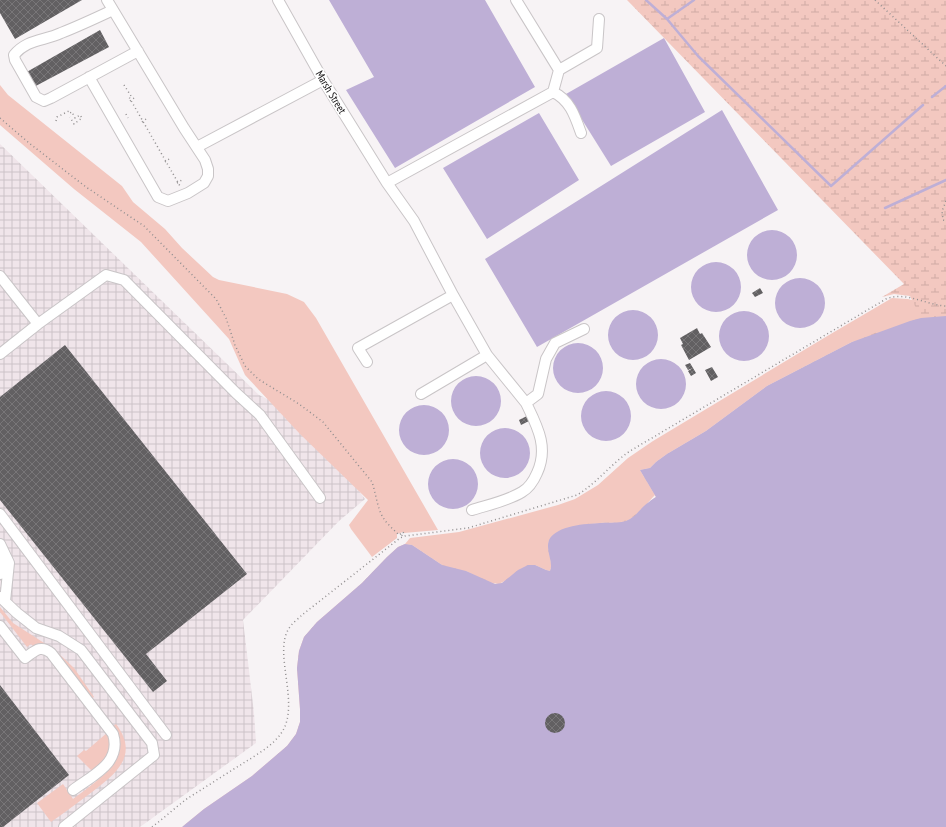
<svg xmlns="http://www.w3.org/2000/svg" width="946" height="827" viewBox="0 0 946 827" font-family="'PT Sans Narrow',sans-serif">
<defs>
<pattern id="industrial-grid" width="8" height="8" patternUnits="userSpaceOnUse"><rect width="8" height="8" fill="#f0e5ea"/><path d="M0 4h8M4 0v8" fill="none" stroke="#cdc3c8"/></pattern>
<pattern id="wetland-marsh" width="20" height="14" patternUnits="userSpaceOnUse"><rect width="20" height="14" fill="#f3c8c0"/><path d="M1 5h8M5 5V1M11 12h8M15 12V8" fill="none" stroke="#cfaba4"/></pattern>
<pattern id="building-cross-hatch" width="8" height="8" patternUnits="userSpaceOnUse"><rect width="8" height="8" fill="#626062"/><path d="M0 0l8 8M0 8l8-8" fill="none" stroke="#787678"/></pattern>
</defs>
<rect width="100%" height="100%" fill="#f7f3f5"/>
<path fill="url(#industrial-grid)" d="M0 144 259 395 304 417 365 499 339 521 243 620 254 713 256 743 140 827H0Z"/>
<path fill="#f3c8c0" d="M0 85 8 95 122 186 133 202 165 229 182 248 213 277 219 280 287 294 304 302 316 318 438 530 404 533 403 532 397 534V538L372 557 351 529 349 525 368 500 300 434 245 375 229 339 141 242 74 189 0 125Z
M892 298 908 299 936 306 946 316 852 342 767 386 706 431 667 454 656 462 650 468 640 470 655 495C647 503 638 516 628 520 619 524 609 522 600 523 588 524 554 528 549 541 546 551 554 562 550 571L546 570 535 565 499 584 487 582 466 571 450 577 442 565 412 545 405 544 410 538 459 532 558 505 575 499 598 485 628 458 653 441 829 335Z
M0 607 13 623 55 650 74 668 94 697 91 699 59 658 34 647 31 644 27 647 0 612Z
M116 724C141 757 113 776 88 795 76 804 64 813 51 822L37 803 63 784 73 799C95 782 137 758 113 726Z
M108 732C109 735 111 739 111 742 112 753 102 768 91 770L77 756 84 750 86 751Z"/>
<path fill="url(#wetland-marsh)" d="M627 0H946V361L182 827 204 809 252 776 287 746 296 734 300 722V709L297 668 299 651 304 637 317 622 362 583 387 557 398 547 405 544 412 545 442 565 466 571 495 584 502 583 518 570 528 565H535L546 570 550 571C554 562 545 551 549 541 560 518 607 526 627 520 638 514 646 504 656 497L640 470 650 468 656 462 667 454 706 431 767 386 852 342 880 331 921 318 910 296 894 294 882 297 904 284Z"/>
<path fill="#beafd6" d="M329 0H485L535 87 395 168 346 90 374 77Z
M664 38 705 112 611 166 566 94Z
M722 110 778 210 537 347 485 259Z
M539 113 579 180 487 239 443 168Z
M747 255a25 25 0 1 1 50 0a25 25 0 1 1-50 0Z
M691 287a25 25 0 1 1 50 0a25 25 0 1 1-50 0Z
M775 303a25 25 0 1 1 50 0a25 25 0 1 1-50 0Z
M608 335a25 25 0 1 1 50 0a25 25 0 1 1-50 0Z
M719 336a25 25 0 1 1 50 0a25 25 0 1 1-50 0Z
M946 316V827H182L204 809 252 776 287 746 296 734 300 722V709L297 668 299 651 304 637 317 622 362 583 387 557 398 547 405 544 412 545 442 565 466 571 495 584 502 583 518 570 528 565H535L546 570 550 571C554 562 545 551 549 540 557 525 586 524 600 523 609 522 620 524 628 520 637 516 641 507 649 502 651 500 654 498 656 497L640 470 650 468 656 462 667 454 706 431 767 386 852 342 910 321 921 318Z
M553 368a25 25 0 1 1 50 0a25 25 0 1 1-50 0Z
M636 384a25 25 0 1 1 50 0a25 25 0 1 1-50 0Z
M451 401a25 25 0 1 1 50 0a25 25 0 1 1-50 0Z
M581 416a25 25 0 1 1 50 0a25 25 0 1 1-50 0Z
M399 430a25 25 0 1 1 50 0a25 25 0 1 1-50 0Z
M480 453a25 25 0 1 1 50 0a25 25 0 1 1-50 0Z
M428 484a25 25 0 1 1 50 0a25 25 0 1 1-50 0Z"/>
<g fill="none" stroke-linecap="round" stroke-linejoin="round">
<path stroke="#beafd6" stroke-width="2.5" d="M646 0 667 19 698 56 831 186 923 105
M667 19 694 0
M932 97 946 86
M885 208 946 180"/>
</g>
<path fill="url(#building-cross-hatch)" d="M0 0H82L15 39 0 13Z
M100 30 109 47 32 88 25 73Z
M760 288 763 293 755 297 752 293Z
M697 328 700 334 702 333 711 347 689 360 681 345 683 344 680 338Z
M65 345 247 574 146 654 167 681 153 692 0 500V397Z
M690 363 693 368 688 370 685 365Z
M712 367 718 377 711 381 705 370Z
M693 368 696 373 691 376 688 371Z
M527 416 529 421 521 425 519 420Z
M0 685 69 775 3 827H0Z
M545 723a10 10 0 1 1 20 0a10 10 0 1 1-20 0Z"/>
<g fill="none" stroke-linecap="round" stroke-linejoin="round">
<g stroke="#c9c5c7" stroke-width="12">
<path id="minor" d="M278 0 323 80 387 183 414 221 453 295 487 355 421 394
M113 10C96 18 79 26 61 33 44 41 27 39 14 55L15 60 36 97 44 101 51 98 138 51
M559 70 597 48 599 19
M89 77 158 197 168 201 188 193 204 183 208 176V169L205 160 184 128 107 0
M553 92C570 100 575 116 581 133
M197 147 323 80
M387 183 553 92 559 70 516 0
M0 276 38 324 106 275 124 280 236 393 260 415 320 498
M0 354 38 324
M487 355 526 403 538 394 546 359 555 343 584 329
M367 362 358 348 453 295
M472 510C488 505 507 501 522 492 529 488 534 480 537 473 549 447 537 426 526 403
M0 514 166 735
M0 544 9 563 5 601
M0 574 3 550
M0 597 17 613 36 628 59 636 81 650 152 743 154 755 64 827
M0 626 25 658C34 652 40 644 51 653L113 734C122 763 93 775 73 790"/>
</g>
<path stroke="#928f90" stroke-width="1.5" stroke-dasharray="1 3" stroke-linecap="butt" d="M875 0 946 66
M124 85 131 96 129 97 180 186
M130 101 134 98
M126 114 128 118
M0 118 29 143 86 187 144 226 216 299 226 318 235 345 245 366 258 379 299 404 323 422 372 482C376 493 377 509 384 519 388 525 394 530 399 535L403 532 404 534 401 536V537
M56 121 57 117 69 111 70 113 72 112 75 118 80 115 82 118 74 124 70 117
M142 122 146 119
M165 162 169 159
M177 183 182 180
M946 201 942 211 943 220 946 221
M152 827C164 818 176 807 188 798 206 787 224 775 242 764 256 755 273 746 282 732 300 704 274 655 288 630 291 624 298 619 302 615L400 538 405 536 468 528 577 495C597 483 611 464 630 451L886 299C906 291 926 305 946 306"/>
<use href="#minor" stroke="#fff" stroke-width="10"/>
</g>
<g text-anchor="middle" stroke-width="3.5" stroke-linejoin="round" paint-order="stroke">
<g font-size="11" fill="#131112" stroke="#fff">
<text transform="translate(331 92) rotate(59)" y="4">Marsh Street</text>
</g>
</g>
</svg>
